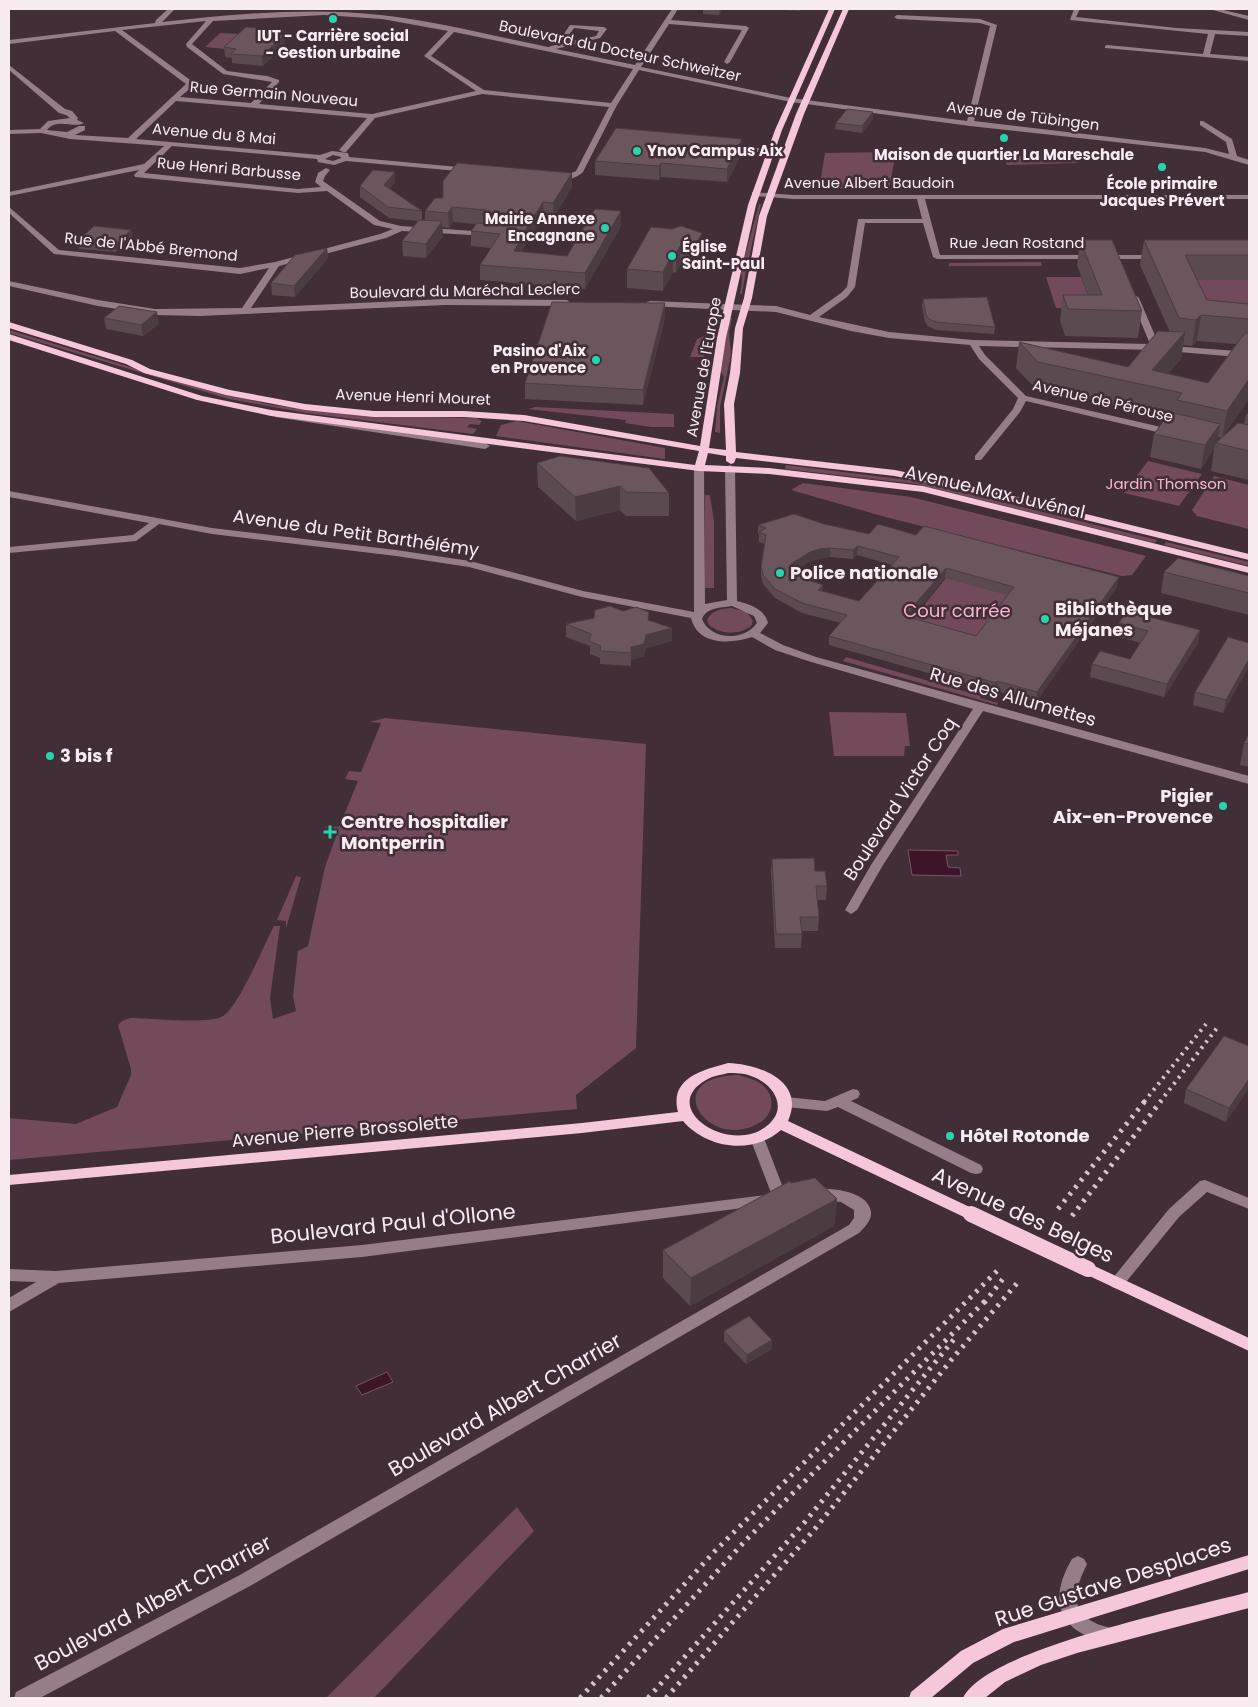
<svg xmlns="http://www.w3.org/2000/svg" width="1258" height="1707" viewBox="0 0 1258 1707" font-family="Poppins,sans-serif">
<rect width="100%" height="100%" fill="#412e36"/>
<path fill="#734a5c" d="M220 33 240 34 225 49 205 47Z
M1071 151 1078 163 1007 165 1000 152Z
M896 152 889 189H819L825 153Z
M759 204H761L746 271 742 294H740L742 281 741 271Z
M1041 262 1042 266H949V263Z
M1046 277H1081L1092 306 1063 303 1064 308H1056Z
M1181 280H1249V330L1203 326Z
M730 318H732L729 332 731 355 720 407V433L715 432 717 407 724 377 720 370Z
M9 330 199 388 272 405 372 416 476 418 482 421 479 425 470 424 467 427 477 429 473 434 306 413 229 399 9 333Z
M709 334 704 357H690L697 339Z
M535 407 674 414V427H651L625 423 626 420 528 409Z
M517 421 665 448V459L496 436 501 425Z
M1148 461 1202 474 1179 506 1124 493Z
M786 465 916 481 1157 540 1155 543 916 484 785 469Z
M1214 476 1249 485V529L1197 516 1192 510Z
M803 483 911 497 1146 556 1132 575 1122 576 889 518 791 490Z
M705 495H710L714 522V588H705Z
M1166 542 1249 562V566L1164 545Z
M946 578 1013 596 975 645 907 626Z
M731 608 747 612 753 621 751 626C739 635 721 635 709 625L707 620C712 610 721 609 731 608Z
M846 657 981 696 980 698 998 703 997 705 843 661Z
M829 712 906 713 910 746H905L904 756H834Z
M385 718 646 744 636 1048 576 1095 577 1109 9 1160V1118L76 1124 117 1107 131 1075V1069L118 1025 122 1021 130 1018C149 1018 209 1025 223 1016 239 1006 264 945 274 926H280L270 998 273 1019 296 1011 293 996 298 951 308 946 325 867 338 831 325 830 326 826 339 827 358 781 345 779 349 771 361 772 381 723 369 722Z
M296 876 301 877 286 928V921L277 920Z
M738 1075C746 1077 753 1079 760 1083 776 1094 775 1114 759 1123 708 1153 657 1077 738 1075Z
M517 1507 534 1531 374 1698 327 1697Z"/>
<path fill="#3e1429" stroke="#765565" d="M908 850 958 851V855H946L948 867 960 868 961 876 912 875Z
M387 1372 393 1382 362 1395 356 1386Z"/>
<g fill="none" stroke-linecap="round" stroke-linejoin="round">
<path fill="#957e87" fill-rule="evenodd" d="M168 9H175L162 22C234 14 308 7 381 15 437 21 493 36 548 47L566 42 561 38 570 25 604 27 607 29 600 38 556 49 635 65 672 9H678L671 20 746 26 749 28 730 62 727 64 724 62 742 30 669 24 641 67 791 98 967 121 990 26 980 23 897 19 894 17 897 15 980 19 997 25 974 121 1205 148 1229 154 1226 142 1200 125V121H1203L1232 139 1237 156 1249 160V165L1205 152 970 126 791 102 639 70 617 105 583 172C576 179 560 183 552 177 559 172 568 176 576 171L609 107 482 94 375 118 346 152H343L339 150 367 118 176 101 136 139 320 155 332 151 348 153 349 157 469 168 473 170 469 172 346 161 334 165 318 162 317 159 172 146 144 173 298 189 321 187 315 182 318 173 326 168 330 170 325 176 323 181 380 221 401 226 488 232 492 234 488 236 402 231 386 238 279 266 251 308 445 299 567 300 571 303 567 306 445 305 200 316 155 315 98 306 9 286V281L98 300 155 309 242 308 269 268 240 274 54 254 9 213V207L59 250 240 268 275 262 380 234 393 229 374 225 327 191 298 193 135 177 134 175 139 170 9 196V192L144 164 164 146 70 139 41 133 9 134V130L40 129 48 121 70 118 66 115 59 113 9 70V65L65 109 72 111 78 118 77 120 84 123C73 129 57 117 47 130L67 132 79 126H85V130L75 135 128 138 186 84 115 31 9 44V40L155 23 156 20ZM324 15 382 19 448 31 424 56 476 91 372 114 259 104 279 82V80L267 76 227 71 192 44 213 21ZM206 21 186 44 187 47 223 74 272 82 251 103 180 97 193 86V82L122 30ZM574 28 599 31 596 36 573 41 568 37ZM454 32 633 69 611 103 484 90 431 56ZM333 155 341 157V158L333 161 325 159Z
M1074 9H1080L1076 17 1176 28 1249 32V36L1215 34 1210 54 1249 57V61L1105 48V46L1107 45 1203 54 1208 34 1070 20Z
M1209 9H1219L1249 16V20Z
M722 145 769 149 773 151 769 153 725 149H722Z
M752 192 793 195H1249V199H925L940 255H1157L1161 257 1157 259H937L933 257 923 223H865L855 287 847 297 819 317 889 332 973 340 1150 344 1131 298 1135 295 1139 298 1159 345 1249 352V358L1156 350 979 346 985 355 1026 396 1174 430 1179 433 1174 436 1026 401 1020 412 981 460H975V456L1013 409 1018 398 979 359 970 345 889 338 851 331 776 312 647 306V302L650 301 776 306 810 315 841 293 847 287 858 219H922L917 199H793L755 196H752Z
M278 412 485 443 490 446 485 449 275 417V413Z
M699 465 704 468 705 604 727 600 725 468 730 465 735 468 737 601C749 604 765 609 768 623L760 633 783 645 816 657 1249 776V784L983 711 883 865 857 910 851 914 845 910 871 865 973 709 808 661 775 650 752 637C731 644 698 646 691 618L582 597 469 567 396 556 212 534 159 524 136 541 9 553V547L133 535 149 523 9 497V491L212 528 396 550 470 561 583 591 694 612V468ZM732 606 754 616 757 623C744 642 710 640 702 619 707 607 720 608 732 606Z
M853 1089 858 1090 860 1094 858 1098 851 1101 981 1165 983 1169 981 1173 976 1174 971 1173 838 1107 827 1111 786 1107 781 1106 779 1102 781 1098 786 1097 825 1101Z
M757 1133 762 1134 764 1138 787 1198 785 1202 780 1203 775 1202 773 1198 750 1138 752 1134Z
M1205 1180 1249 1198V1209L1207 1192 1179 1217 1122 1287 1117 1289 1112 1287 1109 1283 1112 1279 1169 1209 1200 1181Z
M816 1189C832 1188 868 1191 871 1212 872 1220 864 1228 859 1233L250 1586 40 1698H14L16 1692 238 1576 849 1225 854 1218V1210L841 1202 811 1198 809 1194 811 1190Z
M766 1195 771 1196 773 1200 771 1204 766 1205 362 1257 59 1283 9 1312V1298L36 1282 9 1281V1269L56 1271 362 1245Z
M1078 1556 1084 1559 1087 1564C1075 1589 1067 1612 1100 1625 1106 1627 1112 1628 1118 1630L1121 1636 1118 1642C1109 1645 1101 1641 1092 1638 1052 1623 1053 1591 1072 1559Z"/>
<path fill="#f6c6d9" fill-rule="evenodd" d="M829 9H835L782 130 756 205 726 338 709 448 726 450 724 404 730 373 735 328 744 298 759 216 796 114 843 9H849L804 114 767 216 752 298 743 328 740 373 734 404 736 452 895 470 984 489 1249 554V560L984 495 895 476 736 458 734 463 731 464 726 461V456L708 453 705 465 769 468 923 486 1249 567V573L923 492 769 474 699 471 271 416 197 400 9 340V334L202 396 271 410 695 465 699 451 524 421 464 417H374L305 410 226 395 144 373 126 364 9 328V322L132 360 150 369 230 390 305 404 374 411H464L524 415 700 446 717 338 748 205 775 130Z
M728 1063C759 1064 806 1081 788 1121L976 1210 979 1214 976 1218 971 1220 966 1218 781 1130C753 1155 707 1149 683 1121L582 1133 9 1185V1175L582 1123 678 1112C669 1078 703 1070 728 1063ZM728 1073C736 1073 744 1073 751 1076 770 1082 788 1104 771 1122 736 1160 655 1109 706 1080 712 1076 721 1075 728 1073Z
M1088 1263 1249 1338V1351L1083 1273 1080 1269 1083 1265Z
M1249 1555V1569L1014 1642 973 1663 931 1698H909L911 1692 961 1651 1003 1629Z
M1249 1592V1608L1077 1653 1041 1665 1005 1682 985 1698H963C985 1649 1194 1607 1249 1592Z"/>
<path stroke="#d2c5ca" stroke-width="4" stroke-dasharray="2.5 5" stroke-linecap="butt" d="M1144 1102 1206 1024
M1160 1102 1217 1028"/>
<path stroke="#d2c5ca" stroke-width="5" stroke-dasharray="3 6" stroke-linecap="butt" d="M1058 1209 1145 1101
M1072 1216 1161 1101
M984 1303 1006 1275
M580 1698 715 1551 997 1271
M601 1698 745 1541 988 1298
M648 1698 804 1523 955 1338
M666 1698 814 1530 952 1359 1018 1282"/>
<path stroke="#f6c6d9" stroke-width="16" d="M971 1214 1088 1269"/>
</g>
<path fill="#5c4a51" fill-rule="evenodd" d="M703 9H722L719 15 703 14Z
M784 9H801L800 11 784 10Z
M267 31 280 32V35L285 45 263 66 232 63V58L225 57 224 47Z
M873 112V119L862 133 835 129 836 123Z
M742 153 727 182 661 177 659 180 595 175V161Z
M395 172V182L390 189 422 211V220H425V211L443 198 572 187 554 217 544 216 523 249V252L567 256 621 226 585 289 480 280V265L491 248 471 246V231L476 224 453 222 449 228 442 227 443 236 426 258 403 256 402 241 418 221 389 218 360 197V186Z
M672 229 702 252 695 266 680 265 676 273 673 272 663 291 627 288V269Z
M131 230 132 237 116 252 79 249 78 241Z
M1080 240 1142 311 1138 338 1065 336 1060 321 1063 295H1088L1077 265Z
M1144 240H1249V280H1197L1207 300 1249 304V399L1224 435 1244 424 1246 415 1249 412V480L1211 471 1214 449 1201 469 1150 457 1154 434 1166 418 1035 388 1016 368 1019 342 1128 367 1170 332 1140 265ZM1197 341 1236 344 1208 383 1168 374 1181 359 1183 345 1192 346ZM1218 437 1221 438 1217 442Z
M327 248 328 258 295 297 272 295 271 283Z
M923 299 995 327 994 334 936 330 928 326 925 322 922 306Z
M665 303V318L643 405 525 399V383Z
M104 318 159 324 143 336 106 329Z
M537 463 669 493V516H626L620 510 576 521 538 487Z
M824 524 1117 587 1036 702 996 691 995 692 829 645V636L841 623 802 613 775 598 763 584 761 576V567L765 544 759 542V534H758V525ZM857 555 892 565 859 601 822 591 823 585 809 580 797 569 809 562 818 559 830 557 853 559ZM945 578 1008 595 976 636 911 618Z
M1164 572 1249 576V615L1161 593Z
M594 618 649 620 672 641 646 648 644 656 631 660V666L600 664V658L590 654V646L566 637V624Z
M1119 623 1200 630 1198 643 1164 697 1090 677 1092 664 1130 659 1140 643 1117 636Z
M1249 643 1223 713 1193 705 1195 692Z
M1249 734V767L1240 765 1244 743Z
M772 859 815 871 827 886 826 900H817L819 917 818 931H802L801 948H775L771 872Z
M1249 1046V1088L1226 1122 1184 1103 1186 1089Z
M791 1183 837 1199 834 1226 690 1306 663 1278V1250Z
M724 1331 772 1349 746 1364 724 1341Z"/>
<path fill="#4b3c42" d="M720 9H722L719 15Z
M280 32 281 38 284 35 285 45 263 66 262 56 277 35Z
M873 112V119L862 133V126Z
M742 139V153L727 182V169Z
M661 163V177L659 180V166Z
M395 172V182L385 195 384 185Z
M572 173V187L554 217 553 203Z
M543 202 544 216 523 249V253L514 251 520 238Z
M452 207 453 222 449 228 448 213Z
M621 211V226L585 289V273Z
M442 221 443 236 426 258V244Z
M131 230 132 237 116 252 115 245Z
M702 233V252L695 266V247Z
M680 246V265L676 273V253Z
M327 248 328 258 295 297 294 286Z
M673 253V272L663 291V272Z
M665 303V318L643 405V390Z
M157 312 159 324 143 336 141 325Z
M1201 315 1197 341 1192 346 1196 320Z
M1185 332 1181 359 1155 388 1152 370Z
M1249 379V399L1222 438 1227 411Z
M1220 424 1217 444 1216 443 1214 449 1201 469 1205 445Z
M620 486V510L576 521 575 497Z
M858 546 857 555 853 559V550Z
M830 548V557L818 559 809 562 790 573 791 564 810 552 819 549Z
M946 568 945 578 904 626 905 616Z
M1119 577 1117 587 1036 702 1037 692Z
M823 585 822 595 818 590Z
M672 628V641L646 648 644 656 631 660V666V647L646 635Z
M1200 630 1198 643 1164 697 1167 684Z
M1249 659V667L1223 713 1226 700Z
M997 681 996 691 995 692 996 683Z
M1249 1079V1088L1226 1122 1229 1108Z
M837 1199 834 1226 690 1306 691 1278Z
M772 1340V1349L746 1364 747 1355Z"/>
<path fill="#6b565e" stroke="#4b3c42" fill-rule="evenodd" d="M246 27 267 29 265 31 280 32 277 35H284L262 56 231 54 236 49 224 47Z
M847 109 873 112 862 126 836 123Z
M616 128 742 139 727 169 661 163 659 166 595 161Z
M457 163 572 173 553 203 543 202 520 238H522L514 251 567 256 595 209 621 211 585 273 480 265 500 234 471 231 477 223 509 225 515 220 510 217 482 215 486 210 452 207 448 213 425 211 435 198H443V181Z
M373 170 395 172 384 185 422 211 388 207 360 186Z
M419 220 442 221 426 244 402 241Z
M94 226 131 230 115 245 78 241Z
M681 226 702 233 695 247 680 246 676 253H673L663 272 627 269 651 227 672 229Z
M1080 240H1112L1142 311 1068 309 1063 295H1102Z
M1144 240H1249V255H1185L1207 300 1249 304V319L1201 315 1196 320 1179 318Z
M327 248 294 286 271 283 295 255Z
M987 297 995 327 936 322 929 319 926 315 923 299Z
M552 302 665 303 643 390 525 383Z
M119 306 157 312 141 325 104 318Z
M1158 331 1185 332 1152 370 1208 383 1245 333H1249V379L1227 411 1177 400 1182 393 1038 362 1019 342 1128 367Z
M1170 412 1220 424 1205 445 1154 434Z
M1238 423 1249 425V451L1216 443Z
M560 456 649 468 669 493 626 492 620 486 575 497 537 463Z
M794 514 824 524 869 534 878 524 916 535 924 526 1119 577 1037 692 997 681 996 683 829 636 847 615 802 603 775 589 763 575 761 567 766 535 759 532 766 528 758 525ZM858 546 899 557 859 601 818 590 823 585 809 580 791 564 810 552 819 549 830 548 853 550ZM946 568 1014 587 976 636 905 616Z
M1178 558 1249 576V593L1164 572Z
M610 606 623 611 636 607 649 612 648 620 672 628 646 635 644 644 631 647V653L600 651 601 646 589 641 591 634 566 624 594 618 595 610Z
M1127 611 1200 630 1167 684 1092 664 1100 651 1130 659 1148 631 1119 623Z
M1228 637 1249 643V659L1226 700 1195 692Z
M1249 734V744L1244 743Z
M814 858 815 871H825L827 886H816L819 917H800L802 934H776L772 859Z
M1224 1036 1249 1046V1079L1229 1108 1186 1089Z
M815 1178 837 1199 691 1278 663 1250 790 1181 791 1183Z
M749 1316 772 1340 747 1355 724 1331Z"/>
<g fill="#27d5ad" stroke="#412e36" stroke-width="2">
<circle cx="333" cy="19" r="5"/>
<circle cx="1004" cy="138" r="5"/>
<circle cx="637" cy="151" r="5"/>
<circle cx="1162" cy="167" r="5"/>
<circle cx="605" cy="228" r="5"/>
<circle cx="672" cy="256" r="5"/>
<circle cx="596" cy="360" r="5"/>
<circle cx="780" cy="573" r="5"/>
<circle cx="1045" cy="619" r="5"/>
<circle cx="50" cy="756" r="5"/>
<circle cx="1223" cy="806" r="5"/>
<path d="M327.5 824.5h5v5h5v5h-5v5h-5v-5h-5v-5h5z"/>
<circle cx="950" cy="1136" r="5"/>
</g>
<g text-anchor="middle" stroke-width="5" stroke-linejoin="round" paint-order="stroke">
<g font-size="15" font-weight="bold" fill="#f8ecf0" stroke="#412e36">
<text x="333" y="41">IUT - Carrière social<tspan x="333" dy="17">- Gestion urbaine</tspan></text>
<text x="647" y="156" text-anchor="start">Ynov Campus Aix</text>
<text x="1004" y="160">Maison de quartier La Mareschale</text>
<text x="1162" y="189">École primaire<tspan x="1162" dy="17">Jacques Prévert</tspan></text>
<text x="595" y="224" text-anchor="end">Mairie Annexe<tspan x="595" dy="17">Encagnane</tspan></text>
<text x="682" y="252" text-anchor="start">Église<tspan x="682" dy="17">Saint-Paul</tspan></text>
<text x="586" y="356" text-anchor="end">Pasino d'Aix<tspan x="586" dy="17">en Provence</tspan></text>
</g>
<g font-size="15" fill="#f8ecf0" stroke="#412e36">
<text transform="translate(620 51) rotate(12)" y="5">Boulevard du Docteur Schweitzer</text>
<text transform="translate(274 94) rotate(5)" y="5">Rue Germain Nouveau</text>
<text transform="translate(1023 116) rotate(7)" y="5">Avenue de Tübingen</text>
<text transform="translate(214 134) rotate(5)" y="5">Avenue du 8 Mai</text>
<text transform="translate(229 169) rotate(5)" y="5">Rue Henri Barbusse</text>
<text x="869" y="188">Avenue Albert Baudoin</text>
<text x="1017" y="248">Rue Jean Rostand</text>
<text transform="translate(151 247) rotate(6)" y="5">Rue de l'Abbé Bremond</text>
<text transform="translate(465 291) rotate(-1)" y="5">Boulevard du Maréchal Leclerc</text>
<text transform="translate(704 367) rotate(-80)" y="5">Avenue de l'Europe</text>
<text transform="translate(413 397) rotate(2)" y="5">Avenue Henri Mouret</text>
<text transform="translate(1103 401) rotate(13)" y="5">Avenue de Pérouse</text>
</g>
<g font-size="15" fill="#f6b6d1" stroke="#412e36">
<text x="1166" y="489">Jardin Thomson</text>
</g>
<g font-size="18" fill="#f8ecf0" stroke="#412e36">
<text transform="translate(995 492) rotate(13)" y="6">Avenue Max Juvénal</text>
<text transform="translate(356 533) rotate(8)" y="6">Avenue du Petit Barthélémy</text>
<text transform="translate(1013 697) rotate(16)" y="6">Rue des Allumettes</text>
<text transform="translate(900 799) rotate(-57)" y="6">Boulevard Victor Coq</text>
<text transform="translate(345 1131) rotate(-5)" y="6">Avenue Pierre Brossolette</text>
</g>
<g font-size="18" font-weight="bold" fill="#f8ecf0" stroke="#412e36" text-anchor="start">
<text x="790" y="579">Police nationale</text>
<text x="1055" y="615">Bibliothèque<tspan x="1055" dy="21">Méjanes</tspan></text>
<text x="60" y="762">3 bis f</text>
<text x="1213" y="802" text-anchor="end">Pigier<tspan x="1213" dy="21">Aix-en-Provence</tspan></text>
<text x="341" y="828">Centre hospitalier<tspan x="341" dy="21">Montperrin</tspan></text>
<text x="960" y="1142">Hôtel Rotonde</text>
</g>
<g font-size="18" fill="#f6b6d1" stroke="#412e36">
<text x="957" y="617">Cour carrée</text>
</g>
<g font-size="21" fill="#f8ecf0" stroke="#412e36">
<text transform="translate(1023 1215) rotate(25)" y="7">Avenue des Belges</text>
<text transform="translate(393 1224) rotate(-6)" y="7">Boulevard Paul d'Ollone</text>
<text transform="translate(505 1405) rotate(-30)" y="7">Boulevard Albert Charrier</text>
<text transform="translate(1113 1582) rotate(-18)" y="7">Rue Gustave Desplaces</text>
<text transform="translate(153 1603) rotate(-28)" y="7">Boulevard Albert Charrier</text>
</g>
</g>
<rect width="1258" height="1707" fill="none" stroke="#f8ecf0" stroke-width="20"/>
</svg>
